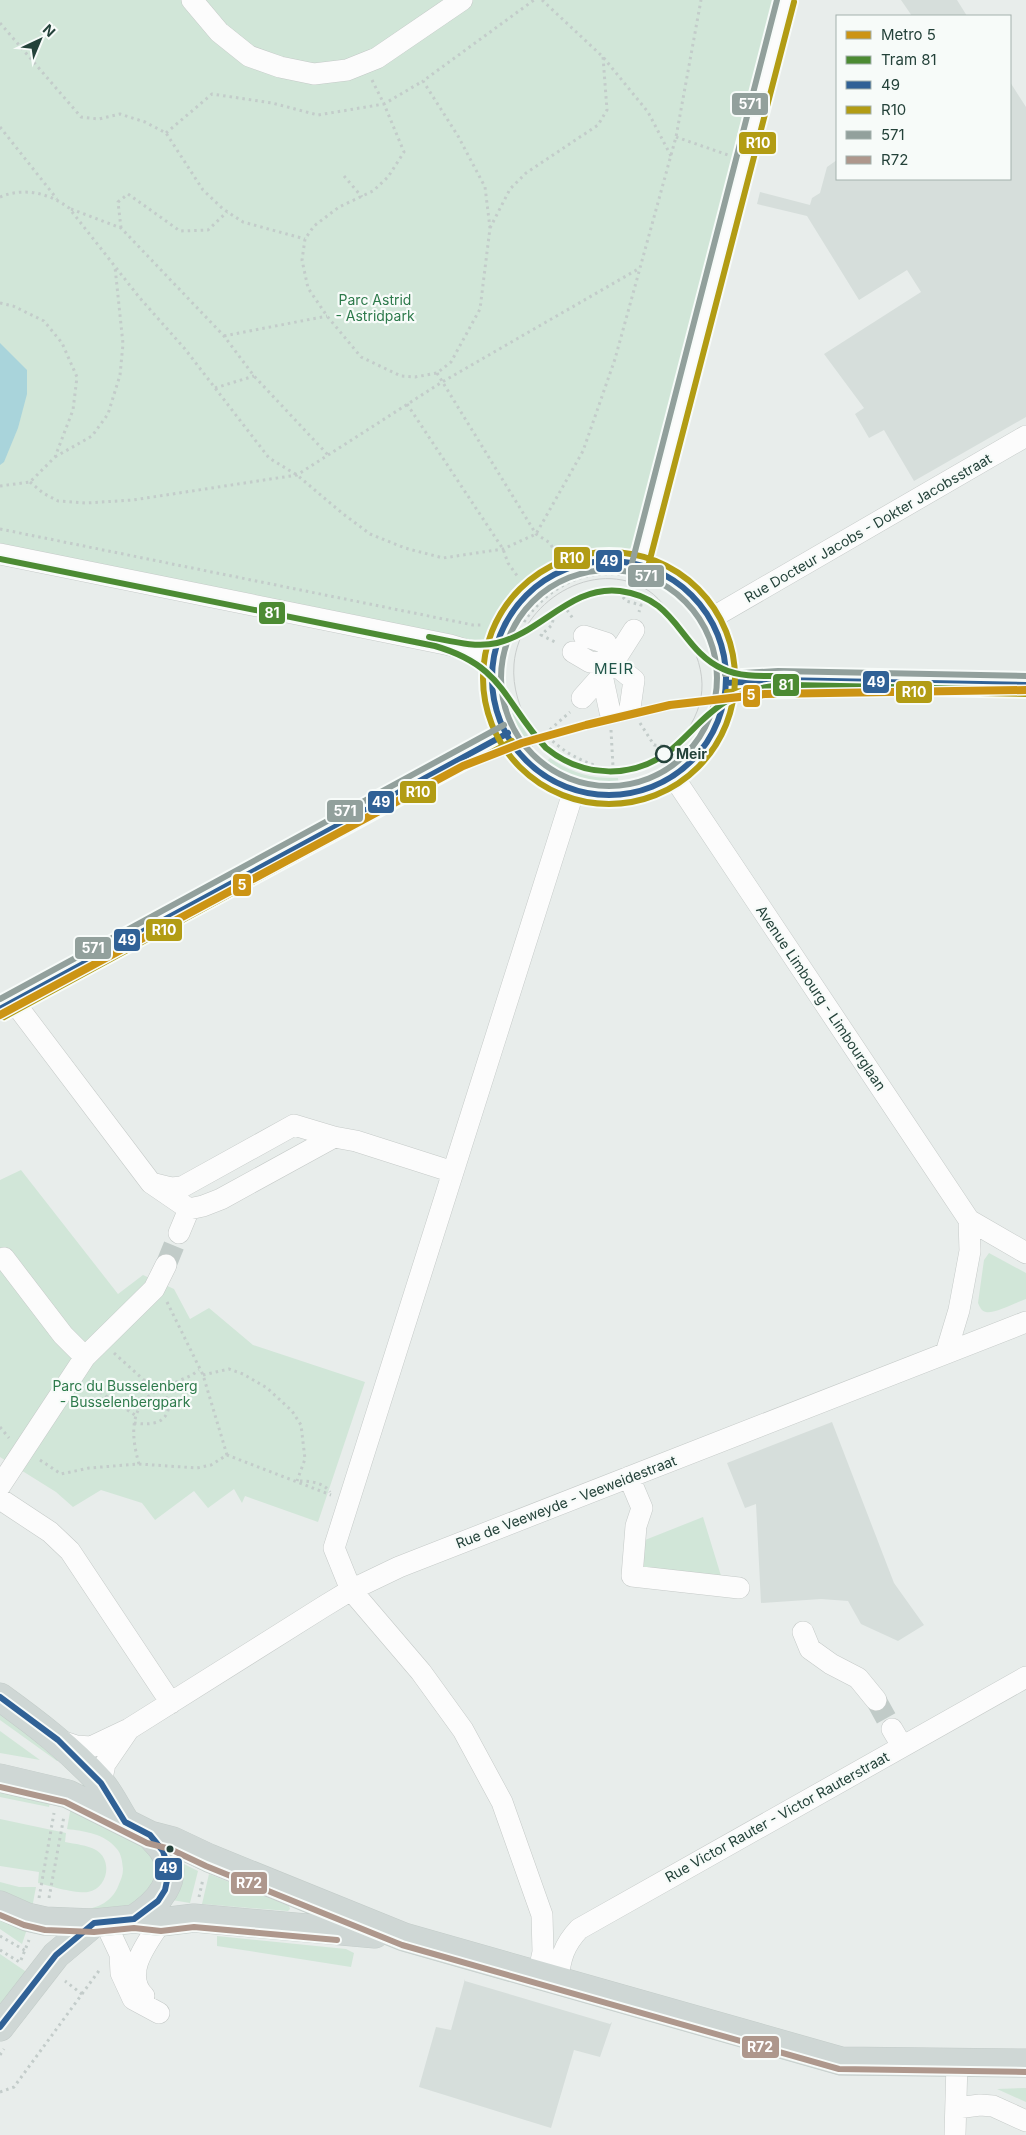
<svg xmlns="http://www.w3.org/2000/svg" width="1026" height="2135" viewBox="0 0 1026 2135" font-family="Inter,sans-serif">
<rect width="100%" height="100%" fill="#e8edeb"/>
<path fill="#d6dedb" d="M901 0H957L967 16H912Z
M1010 82 1026 107V417L914 481 884 430 869 438 855 414 864 408 824 354 921 292 907 270 859 300 807 216 757 204 760 192 810 205 812 198 820 193 827 167 837 160V179H1010Z
M832 1422 894 1583 924 1625 898 1641 861 1624 848 1601 821 1599 761 1603 756 1504 745 1508 727 1463Z
M465 1979V1981L610 2024 612 2022 600 2057 574 2050 551 2128 419 2087 436 2027 451 2030Z"/>
<path fill="#d1e6d8" d="M0 0H774L760 64 638 523 644 525 635 544 627 551 575 556 553 565 533 578 511 599 490 636 486 639 474 640 0 546Z
M502 697 531 740 527 743 509 716Z
M550 758C571 773 592 779 618 778L619 786C591 788 567 782 545 763Z
M21 1170 118 1294 143 1275 174 1289 190 1319 209 1308 253 1345 365 1382 318 1522 245 1496 242 1503 234 1489 208 1508 194 1491 155 1520 142 1503 101 1490 73 1507 56 1492 0 1457V1180Z
M989 1253 1026 1273V1299C1017 1302 994 1314 986 1312 981 1311 980 1307 978 1303L984 1260Z
M703 1517 722 1579 638 1572 640 1542Z
M0 1710 59 1760 57 1761 0 1720Z
M0 1731 40 1760 0 1753Z
M0 1788 51 1798 49 1807 0 1797Z
M71 1806 148 1849 155 1863 156 1879 151 1889 139 1900 123 1908 53 1912 54 1908C79 1912 109 1912 119 1884 121 1879 123 1875 123 1869 122 1862 122 1854 116 1848 105 1834 84 1831 67 1829Z
M0 1819 66 1833 65 1842C75 1844 87 1845 96 1850 113 1860 108 1888 88 1892 77 1894 49 1886 38 1883L39 1872 0 1866Z
M182 1863 198 1871 190 1903 172 1900Z
M209 1874 289 1906 290 1909 288 1911 202 1904Z
M0 1882 19 1887H36L32 1908 0 1894Z
M0 1916 27 1929 22 1944 0 1929Z
M217 1936 346 1949 354 1953 351 1967 217 1946Z
M0 1954 28 1973 0 2010Z
M1026 2088V2102L997 2089Z"/>
<path fill="#a9d4db" d="M0 343 27 370V394L18 428 4 462 0 465Z"/>
<g fill="none" stroke-linecap="round" stroke-linejoin="round">
<path stroke="#c1cbc8" stroke-width="21" stroke-dasharray="21 11" stroke-linecap="butt" d="M166 1265 179 1233
M876 1700 892 1729"/>
<g stroke="#c5cac8" stroke-width="22">
<path id="minor" d="M192 0 219 32 249 56 280 67 314 74 347 70 377 58 462 0
M0 554 450 645 493 658
M492 678a117 117 0 1 1 234 0a117 117 0 1 1-234 0Z
M640 565 786 0
M710 619 1026 436
M573 652 590 662 613 663 634 680 630 708
M613 663 634 630
M602 675 610 712
M726 683 778 680 1026 685
M582 698 613 663 606 643 584 636
M673 776 969 1220 1026 1253
M14 1002 151 1183 189 1209 203 1206 221 1199 334 1137 356 1141 453 1172
M0 1009 508 733
M155 1184 171 1188 182 1187 294 1125 334 1137
M179 1233 189 1209
M4 1258 63 1335 85 1357
M946 1353 959 1310 970 1251 969 1220
M629 1477 642 1508 636 1526 632 1576 739 1588
M0 1486 85 1357 154 1289 166 1265
M0 1499 50 1532 70 1551 171 1703
M803 1632 810 1649 831 1664 858 1678 876 1700
M892 1729 902 1746
M58 1740 76 1746 91 1747 129 1729 323 1607 351 1590 399 1567 1026 1322
M101 1783 105 1764 129 1729
M105 1922 120 1954 121 1973 133 1999 159 2013
M538 1975 543 1952 542 1915 502 1802 463 1730 421 1672 351 1590 334 1548 574 790
M557 1981C561 1958 563 1946 579 1929L1026 1677
M144 1996C122 1974 147 1943 161 1922
M957 2108 980 2105 993 2106 1026 2121
M955 2135 957 2062"/>
</g>
<g stroke="#c3ccc9" stroke-width="29">
<path id="major" d="M0 1697C36 1723 70 1749 100 1782 110 1793 117 1809 125 1821
M0 1778 68 1794 150 1835 173 1841 209 1858 404 1937 841 2061 1026 2063
M0 1905 27 1917 45 1921 94 1923 134 1919 161 1922 194 1918 375 1934
M134 1919C157 1904 182 1879 163 1850 160 1845 154 1840 150 1835
M0 2027 56 1955 94 1923"/>
</g>
<path stroke="#c3ccca" stroke-width="3" stroke-dasharray="2.5 4" stroke-linecap="butt" d="M542 0 603 57 648 112 671 156
M0 23 81 117 99 119 120 114 145 122 166 133 203 190 223 209 243 222 305 239
M372 80 384 104 423 81
M0 127 57 199
M166 133 212 94 272 103 318 115 384 104 404 152 388 177 373 191 339 207 314 226 305 239 302 260 308 288 327 316 361 357 401 376 415 377 437 373 451 362 480 309 490 228 485 187 458 136 423 81 534 0
M676 137 728 155
M344 176 362 197
M0 197C24 187 49 193 69 208L139 297 185 349 269 458 297 475 342 513 370 534 405 548 443 558 503 549 536 534 583 451 615 359 676 137 701 0
M71 209 121 228 224 336 254 376 329 456
M121 228 118 202 128 194 180 231 208 230 227 212
M490 228 510 189 526 173 598 125 607 110 603 57
M0 303 13 306 44 321 62 343 77 377 73 410 55 457 30 482 0 486
M224 336 327 316
M437 373 536 534 550 543 556 554
M215 388 254 376
M407 404 503 549 508 563 518 577
M55 457 92 436 108 414 120 375 123 344 115 267
M30 482 43 493 58 501 86 503 133 500 297 475 442 382 640 268
M0 529 473 625H483
M623 597 626 601 641 605 639 612
M567 610 574 620
M553 620 552 625 541 635 557 643
M524 622C546 589 583 568 623 575
M640 723 654 745 667 746
M611 730 613 767
M545 734 570 712
M543 736 545 734C561 750 576 759 597 766
M530 747 534 743
M677 757 685 750 688 752
M167 1302 203 1375 227 1455
M114 1353 156 1391 192 1375 199 1370
M203 1375 229 1369 243 1374 267 1388 292 1411 301 1425 305 1459 297 1481
M89 1385 135 1415
M134 1423C150 1425 167 1425 169 1405L163 1388
M0 1427 9 1438
M40 1460 61 1474 89 1468 139 1464 197 1468 211 1465 227 1455 331 1495
M139 1464C131 1436 129 1407 156 1391
M300 1481C311 1481 324 1483 330 1492
M199 1897 203 1879
M39 1898 54 1813
M49 1898 64 1816
M0 1936 26 1951
M0 1950 21 1963
M21 1960 29 1940
M82 1994 101 1968
M0 2055 4 2049
M0 2092 14 2087 82 1994 65 1981"/>
<use href="#minor" stroke="#fcfcfc" stroke-width="21"/>
<use href="#major" stroke="#cfd7d5" stroke-width="28"/>
<path stroke="#c9cdcc" stroke-width="1" d="M531 730C520 709 512 688 514 664 519 603 594 555 649 591 662 600 670 614 680 625
M676 745C708 708 710 675 685 632"/>
<g stroke="#f7fbf9" stroke-width="10">
<path id="bus-1" d="M492 678a117 117 0 1 1 234 0a117 117 0 1 1-234 0Z
M726 683 778 680 1026 685
M0 1009 508 733
M0 1697 58 1740 101 1783 125 1822 150 1835 163 1851 169 1871 165 1890 158 1901 134 1919 94 1923 56 1955 0 2027"/>
</g>
<g stroke="#f7fbf9" stroke-width="10">
<path id="bus-2" d="M483 678a126 126 0 1 1 252 0a126 126 0 1 1-252 0Z
M648 567 794 2
M727 692 778 689 1026 694
M4 1017 512 741"/>
</g>
<g stroke="#f7fbf9" stroke-width="10">
<path id="bus-3" d="M632 563 777 0
M501 678a108 108 0 1 1 216 0a108 108 0 1 1-216 0Z
M725 674 778 671 1026 676
M0 999 504 725"/>
</g>
<g stroke="#f7fbf9" stroke-width="10">
<path id="bus-4" d="M0 1787 65 1802 147 1843 170 1849 206 1866 402 1945 839 2069 1026 2072
M0 1915 24 1925 45 1930 94 1932 134 1928 161 1931 194 1927 337 1940"/>
</g>
<use href="#bus-1" stroke="#306196" stroke-width="6"/>
<use href="#bus-2" stroke="#b29c14" stroke-width="6"/>
<use href="#bus-3" stroke="#92a09c" stroke-width="6"/>
<use href="#bus-4" stroke="#ae978c" stroke-width="6"/>
<g stroke="#f7fbf9" stroke-width="10">
<path id="tram-1" d="M0 559 435 646C504 666 503 701 546 748 583 778 634 780 672 749 691 733 706 713 727 701 747 689 770 685 793 685L1026 690
M429 637C451 641 475 648 497 643 541 633 571 585 620 591 678 598 679 649 723 669 744 679 771 675 794 676"/>
</g>
<use href="#tram-1" stroke="#4c8b33" stroke-width="6"/>
<g stroke="#f7fbf9" stroke-width="11">
<path id="metro-1" d="M0 1015 463 766 522 743 586 725 670 705 765 694 1026 690"/>
</g>
<use href="#metro-1" stroke="#cc9414" stroke-width="8"/>
</g>
<circle fill="#f7fbf9" stroke="#24423a" stroke-width="2.5" cx="664" cy="754" r="8"/>
<circle fill="#24423a" stroke="#f7fbf9" stroke-width="2" cx="170" cy="1849" r="4.5"/>
<g text-anchor="middle" stroke-width="4.5" stroke-linejoin="round" paint-order="stroke">
<g font-size="14" fill="#2d7a4b" stroke="#f7fbf9">
<text x="375" y="305">Parc Astrid<tspan x="375" dy="16">- Astridpark</tspan></text>
<text x="125" y="1391">Parc du Busselenberg<tspan x="125" dy="16">- Busselenbergpark</tspan></text>
</g>
<g font-size="14" fill="#24423a" stroke="#f7fbf9">
<text transform="translate(868 528) rotate(-30)" y="5">Rue Docteur Jacobs - Dokter Jacobsstraat</text>
<text transform="translate(821 998) rotate(56)" y="5">Avenue Limbourg - Limbourglaan</text>
<text transform="translate(566 1502) rotate(-21)" y="5">Rue de Veeweyde - Veeweidestraat</text>
<text transform="translate(777 1817) rotate(-29)" y="5">Rue Victor Rauter - Victor Rauterstraat</text>
</g>
<g font-size="14" font-weight="bold" fill="#24423a" stroke="#f7fbf9" text-anchor="start">
<text x="676" y="759">Meir</text>
</g>
<g font-size="15" letter-spacing="1" fill="#1f5548" stroke="#f7fbf9">
<text x="614" y="674">MEIR</text>
</g>
</g>
<g stroke="#f7fbf9" stroke-width="2">
<rect x="731" y="92" width="38" height="24" rx="5" fill="#92a09c"/>
<rect x="738" y="131" width="39" height="24" rx="5" fill="#b29c14"/>
<rect x="553" y="546" width="38" height="24" rx="5" fill="#b29c14"/>
<rect x="595" y="549" width="28" height="24" rx="5" fill="#306196"/>
<rect x="627" y="564" width="38" height="24" rx="5" fill="#92a09c"/>
<rect x="258" y="601" width="28" height="24" rx="5" fill="#4c8b33"/>
<rect x="862" y="670" width="28" height="24" rx="5" fill="#306196"/>
<rect x="772" y="673" width="28" height="24" rx="5" fill="#4c8b33"/>
<rect x="895" y="680" width="38" height="24" rx="5" fill="#b29c14"/>
<rect x="742" y="684" width="19" height="24" rx="5" fill="#cc9414"/>
<rect x="399" y="780" width="38" height="24" rx="5" fill="#b29c14"/>
<rect x="367" y="790" width="28" height="24" rx="5" fill="#306196"/>
<rect x="326" y="799" width="38" height="24" rx="5" fill="#92a09c"/>
<rect x="232" y="873" width="20" height="24" rx="5" fill="#cc9414"/>
<rect x="145" y="918" width="38" height="24" rx="5" fill="#b29c14"/>
<rect x="113" y="928" width="28" height="24" rx="5" fill="#306196"/>
<rect x="74" y="936" width="38" height="24" rx="5" fill="#92a09c"/>
<rect x="154" y="1857" width="29" height="24" rx="5" fill="#306196"/>
<rect x="230" y="1871" width="38" height="24" rx="5" fill="#ae978c"/>
<rect x="741" y="2035" width="39" height="24" rx="5" fill="#ae978c"/>
</g>
<g font-size="14" text-anchor="middle" font-weight="bold" fill="#fff">
<text x="750" y="109">571</text>
<text x="758" y="148">R10</text>
<text x="572" y="563">R10</text>
<text x="609" y="566">49</text>
<text x="646" y="581">571</text>
<text x="272" y="618">81</text>
<text x="876" y="687">49</text>
<text x="786" y="690">81</text>
<text x="914" y="697">R10</text>
<text x="751" y="700">5</text>
<text x="418" y="797">R10</text>
<text x="381" y="807">49</text>
<text x="345" y="816">571</text>
<text x="242" y="890">5</text>
<text x="164" y="935">R10</text>
<text x="127" y="945">49</text>
<text x="93" y="953">571</text>
<text x="168" y="1873">49</text>
<text x="249" y="1888">R72</text>
<text x="760" y="2052">R72</text>
</g>
<rect x="836" y="15" width="175" height="165" fill="#f7fbf9" stroke="#a3b1ad"/>
<rect x="846" y="31" width="25" height="8" fill="#cc9414" stroke="#a3b1ad"/>
<text x="881" y="40" font-size="15" fill="#24423a">Metro 5</text>
<rect x="846" y="56" width="25" height="8" fill="#4c8b33" stroke="#a3b1ad"/>
<text x="881" y="65" font-size="15" fill="#24423a">Tram 81</text>
<rect x="846" y="81" width="25" height="8" fill="#306196" stroke="#a3b1ad"/>
<text x="881" y="90" font-size="15" fill="#24423a">49</text>
<rect x="846" y="106" width="25" height="8" fill="#b29c14" stroke="#a3b1ad"/>
<text x="881" y="115" font-size="15" fill="#24423a">R10</text>
<rect x="846" y="131" width="25" height="8" fill="#92a09c" stroke="#a3b1ad"/>
<text x="881" y="140" font-size="15" fill="#24423a">571</text>
<rect x="846" y="156" width="25" height="8" fill="#ae978c" stroke="#a3b1ad"/>
<text x="881" y="165" font-size="15" fill="#24423a">R72</text>
<g transform="translate(40 40) rotate(44)" stroke="#f7fbf9" stroke-width="4" paint-order="stroke">
<path d="M0-4L9 19L0 12L-9 19Z" fill="#24423a"/>
<text y="-8" font-size="14" font-weight="bold" text-anchor="middle" fill="#24423a">N</text>
</g>
</svg>
